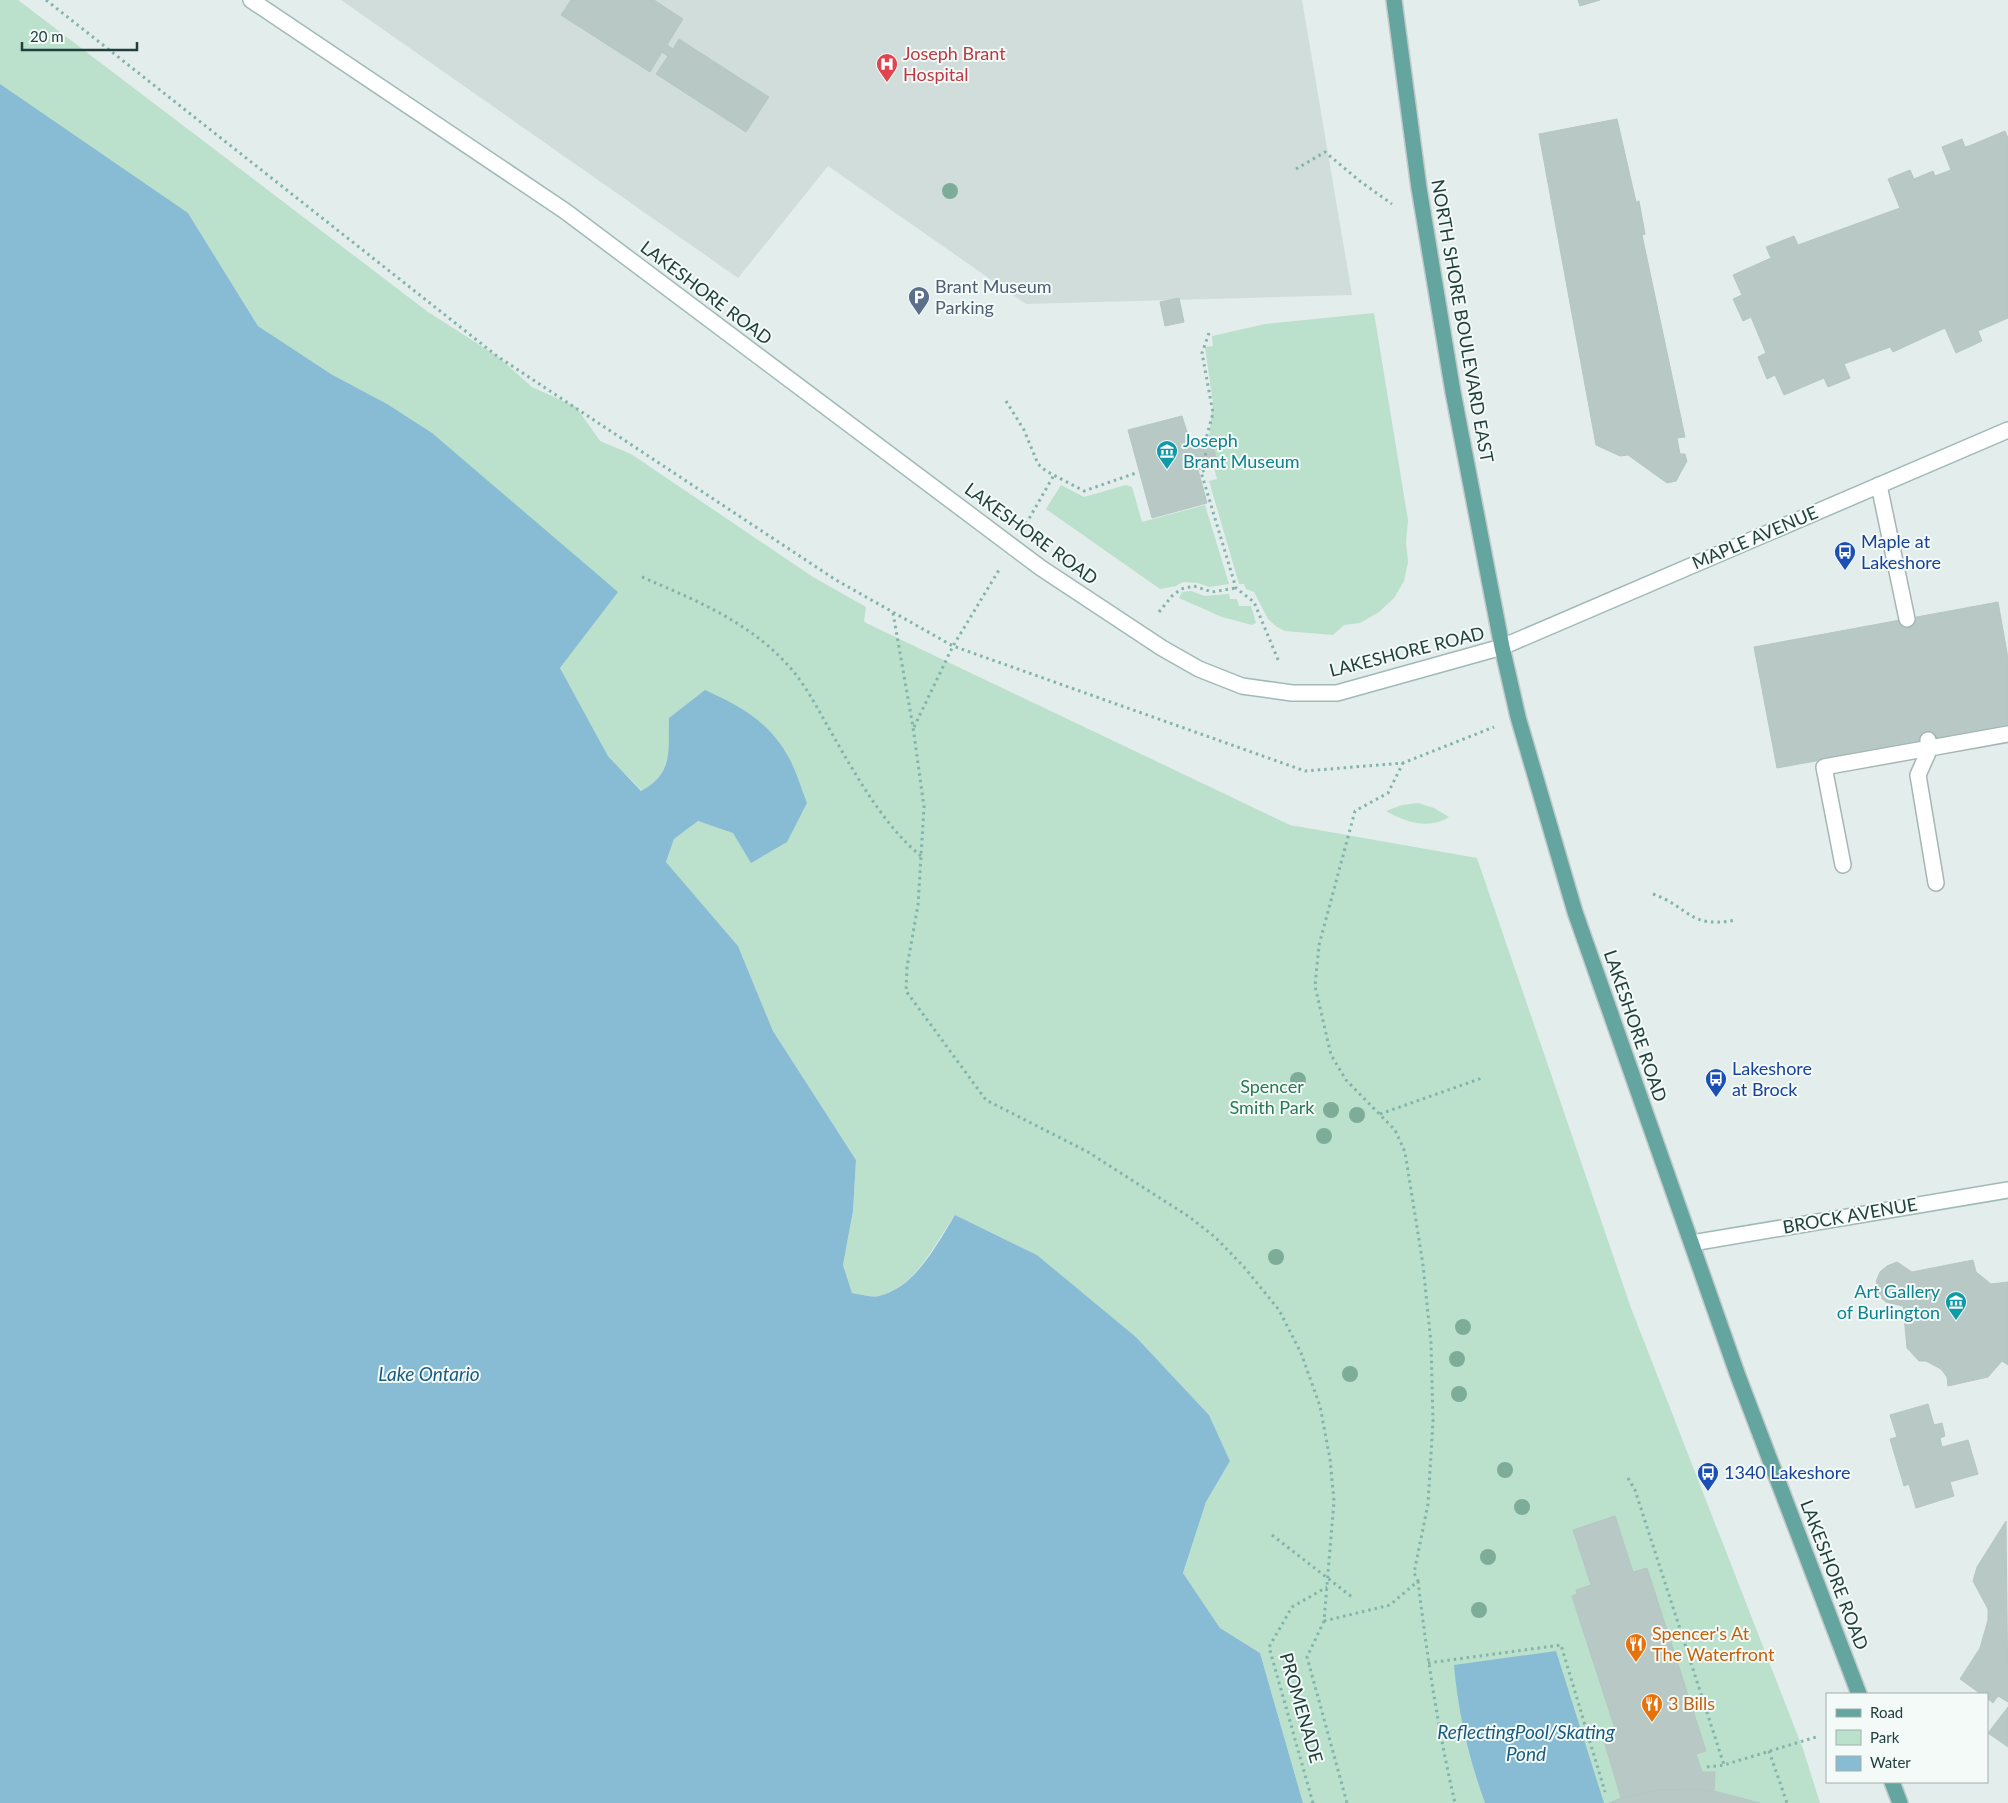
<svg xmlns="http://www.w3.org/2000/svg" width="2008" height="1803" viewBox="0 0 2008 1803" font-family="Lato,sans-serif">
<rect width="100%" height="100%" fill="#e3edeb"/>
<path fill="#d1ddda" d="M341 0H1302L1352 295 1026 304 828 166 738 278Z"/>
<path fill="#bbe0cb" d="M0 0H18L428 312 497 356 532 387 576 407 600 441 631 454 813 577 866 607 864 621 866 623 1290 825 1477 858 1631 1308 1803 1749 1820 1803H1303L1260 1653 1220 1628 1183 1573 1206 1502 1230 1461 1209 1415 1136 1337 1037 1255 955 1215C934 1244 918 1285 879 1296 872 1298 860 1294 852 1293L843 1265 853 1211 856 1160 773 1031 738 946 666 862 674 839 698 821 723 829 806 804 788 756 681 746 660 779 642 791 608 756 560 668 617 592 374 397 331 374 258 326 188 213 0 97Z
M1374 313 1408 520 1406 542 1408 562 1404 581 1394 598 1379 612 1360 623 1344 625 1333 635 1285 631 1277 627 1268 619 1254 592 1246 589 1244 584H1239L1209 481 1217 479 1208 445 1213 403 1205 347 1213 346 1212 336 1265 324Z
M1061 485 1084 497 1126 485 1132 487 1142 522 1205 505 1229 584 1209 587 1198 583 1183 582 1176 586 1160 589 1046 509Z
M1191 591 1205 596 1229 594 1230 599H1237L1239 606H1251L1256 623 1252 625 1222 617 1179 598 1182 592Z
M1418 803 1434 808 1449 817C1429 830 1405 822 1386 811L1402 805Z"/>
<path fill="#88bcd5" d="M0 84 188 213 258 326 331 374 387 404 432 433 618 592 560 668 608 756 641 791C674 773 668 752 669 718L705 690C740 706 768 721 788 756 796 770 801 788 807 803L787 842 751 863 733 833 698 821 674 839 666 862 738 946 773 1031 856 1160 853 1211 843 1265 852 1293C860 1294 872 1298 879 1296 916 1287 937 1244 955 1215L1037 1255 1136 1337 1209 1415 1230 1461 1206 1502 1183 1573 1220 1628 1260 1653 1303 1803H0Z
M1556 1651 1604 1803H1485C1469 1759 1458 1712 1454 1665Z"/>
<path fill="#b8c8c4" stroke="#b5c7c3" d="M571 0H654L683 19 667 45 673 49 679 39 769 97 746 132 656 74 668 56 662 52 650 72 561 15Z
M1578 0H1600L1580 6Z
M1617 119 1636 202 1639 201 1645 234 1642 235 1685 437 1677 438 1680 454H1685L1687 461 1676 481 1667 483 1628 455 1620 456 1596 445 1539 134Z
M2005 131 2008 138V318L1978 331 1982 341 1956 353 1945 328 1893 352 1890 347 1844 364 1850 378 1828 387 1824 378 1784 395 1775 375 1767 379 1758 357 1766 353 1751 317 1743 321 1733 299 1742 295 1733 275 1771 258 1766 247 1794 236 1798 245 1900 208 1888 179 1910 170 1914 179 1933 171 1935 176 1951 170 1942 147 1962 139 1965 147 1969 146Z
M1179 298 1184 322 1165 326 1160 302Z
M1182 416 1192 448 1212 443 1218 464 1198 470 1207 503 1152 518 1128 430Z
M1998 602 2008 658V726L1777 768 1754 647Z
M1973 1260 1976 1272 1991 1284 2008 1282V1365L2002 1361 1988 1377 1948 1386 1947 1377 1941 1369 1926 1361H1919L1907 1348 1903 1306 1886 1302 1879 1296 1876 1287 1877 1279 1880 1272 1887 1266 1897 1262 1912 1272Z
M1928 1404 1934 1425 1942 1423 1945 1436 1940 1438 1942 1447 1968 1440 1978 1474 1950 1482 1954 1496 1916 1508 1909 1484 1904 1486 1890 1439 1897 1437 1890 1415Z
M1615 1516 1633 1572 1647 1568 1706 1751 1696 1754 1702 1772H1715L1714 1791 1658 1790 1621 1798 1601 1731 1616 1732 1572 1596 1577 1594 1576 1590 1591 1585 1573 1530Z
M2006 1521 2008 1702 1998 1696 1993 1703 1987 1698V1694H1981L1960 1679 1980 1648 1988 1620V1609L1973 1581 1977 1567Z
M2008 1707V1747L1988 1733Z
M1692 1789 1714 1791 1760 1803H1609L1621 1798 1658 1790Z"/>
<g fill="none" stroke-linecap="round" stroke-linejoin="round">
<g stroke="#a5b6b3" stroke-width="18">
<path id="lane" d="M1879 485 1907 619
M1928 740 1930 748 2008 734
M1930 748 1918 775 1936 883
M1843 865 1824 767 1930 748"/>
</g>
<g stroke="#a0bab5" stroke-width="18">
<path id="secondary" d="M251 0 565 211 1041 568 1162 648 1199 669 1242 686 1292 693H1337L1502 647 2008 430
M1692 1243 2008 1190"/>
</g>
<g stroke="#c1cac9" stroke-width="18">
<path id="primary" d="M1394 0 1419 188 1453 392 1502 647 1518 717 1575 912 1738 1376 1859 1694
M1892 1782 1900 1803"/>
</g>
<path stroke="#82b3ac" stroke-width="3" stroke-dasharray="2.5 4" stroke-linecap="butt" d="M46 0 497 356 836 580 953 646 1305 771 1403 763 1494 727
M1296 169 1325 152 1361 182 1392 204
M1209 333 1202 353 1213 413 1204 446 1208 468 1201 472 1236 588 1254 602 1279 662
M1006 401 1024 430 1038 464 1046 471 1084 491 1136 473
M1026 524 1054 475
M642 577C693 599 745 620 784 661 800 677 812 698 823 718 849 763 881 824 921 856
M1159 612 1172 596 1181 589 1194 586 1212 592 1236 588
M893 613 913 727 924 807 918 905 907 967 906 991 986 1100 1088 1152 1188 1216 1215 1237 1244 1267 1279 1310 1301 1353 1320 1406 1330 1459 1334 1501 1324 1621 1307 1657 1347 1803
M914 727 953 646 999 570
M1653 894C1691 908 1689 929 1736 920
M1380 1114 1482 1078
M1628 1478 1635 1490 1724 1765
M1272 1535 1352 1597
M1418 1581C1427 1656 1438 1730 1455 1803
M1324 1621 1390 1605 1418 1581 1414 1573 1428 1504 1433 1421 1431 1343 1423 1265 1405 1152 1395 1130 1346 1080 1331 1055 1315 986 1319 945 1355 811 1388 793 1403 763
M1428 1663 1561 1645 1605 1792
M1769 1751 1787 1803
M1707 1767 1724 1765 1816 1737
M1313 1803 1269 1647 1292 1607 1327 1587"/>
<use href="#lane" stroke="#fff" stroke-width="15"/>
<use href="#secondary" stroke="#fff" stroke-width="15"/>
<use href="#primary" stroke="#65a5a0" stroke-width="15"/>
</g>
<g fill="#7dad99">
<circle cx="950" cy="191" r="8"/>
<circle cx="1298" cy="1080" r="8"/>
<circle cx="1331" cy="1110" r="8"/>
<circle cx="1357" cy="1115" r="8"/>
<circle cx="1324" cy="1136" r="8"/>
<circle cx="1276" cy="1257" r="8"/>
<circle cx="1463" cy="1327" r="8"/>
<circle cx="1457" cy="1359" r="8"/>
<circle cx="1350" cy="1374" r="8"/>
<circle cx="1459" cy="1394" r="8"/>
<circle cx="1505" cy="1470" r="8"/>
<circle cx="1522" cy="1507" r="8"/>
<circle cx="1488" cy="1557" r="8"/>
<circle cx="1479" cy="1610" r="8"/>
</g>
<defs>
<g id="hospital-pin" transform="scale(1.125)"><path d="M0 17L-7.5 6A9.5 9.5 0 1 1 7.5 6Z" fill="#e0444e" stroke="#f4faf8"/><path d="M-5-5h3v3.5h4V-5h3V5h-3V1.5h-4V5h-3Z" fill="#fff"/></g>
<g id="parking-pin" transform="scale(1.125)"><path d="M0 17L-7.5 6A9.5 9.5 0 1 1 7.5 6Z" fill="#5c6f8a" stroke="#f4faf8"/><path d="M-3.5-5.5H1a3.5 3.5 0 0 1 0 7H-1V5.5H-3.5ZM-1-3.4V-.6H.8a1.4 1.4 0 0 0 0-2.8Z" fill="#fff"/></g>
<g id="museum-pin" transform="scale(1.125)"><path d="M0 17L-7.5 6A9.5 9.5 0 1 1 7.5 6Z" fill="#0f9aa8" stroke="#f4faf8"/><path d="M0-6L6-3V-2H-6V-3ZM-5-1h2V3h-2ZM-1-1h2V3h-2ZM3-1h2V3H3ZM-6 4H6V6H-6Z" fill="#fff"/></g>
<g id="bus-pin" transform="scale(1.125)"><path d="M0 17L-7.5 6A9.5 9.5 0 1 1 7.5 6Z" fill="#1a4fb4" stroke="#f4faf8"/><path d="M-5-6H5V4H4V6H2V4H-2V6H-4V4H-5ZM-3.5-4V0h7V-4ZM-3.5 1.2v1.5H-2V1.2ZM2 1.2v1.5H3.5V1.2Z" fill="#fff"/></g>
<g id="restaurant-pin" transform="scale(1.125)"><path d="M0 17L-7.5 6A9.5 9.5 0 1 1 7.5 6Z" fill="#e8710a" stroke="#f4faf8"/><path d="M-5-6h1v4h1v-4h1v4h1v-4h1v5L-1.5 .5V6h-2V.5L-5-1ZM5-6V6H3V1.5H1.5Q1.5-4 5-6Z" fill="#fff"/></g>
</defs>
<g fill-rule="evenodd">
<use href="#hospital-pin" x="887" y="64"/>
<use href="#parking-pin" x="919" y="297"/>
<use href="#museum-pin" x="1167" y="451"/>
<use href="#bus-pin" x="1845" y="552"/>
<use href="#bus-pin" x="1716" y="1079"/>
<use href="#museum-pin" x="1956" y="1302"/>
<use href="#bus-pin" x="1708" y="1473"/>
<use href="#restaurant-pin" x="1636" y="1644"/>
<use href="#restaurant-pin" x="1652" y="1704"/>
</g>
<g text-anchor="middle" stroke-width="4" stroke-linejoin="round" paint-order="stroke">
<g font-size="18" fill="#be3a42" stroke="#f4faf8" text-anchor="start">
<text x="903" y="60">Joseph Brant<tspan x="903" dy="21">Hospital</tspan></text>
</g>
<g font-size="18" fill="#4e5e75" stroke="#f4faf8" text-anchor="start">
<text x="935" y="293">Brant Museum<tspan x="935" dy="21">Parking</tspan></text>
</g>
<g font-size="18" fill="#21403d" stroke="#f4faf8">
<text transform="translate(706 293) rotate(37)" y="6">LAKESHORE ROAD</text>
<text transform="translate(1462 321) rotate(80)" y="6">NORTH SHORE BOULEVARD EAST</text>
<text transform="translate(1031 534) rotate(36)" y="6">LAKESHORE ROAD</text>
<text transform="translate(1755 538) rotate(-23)" y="6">MAPLE AVENUE</text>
<text transform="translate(1407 652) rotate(-14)" y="6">LAKESHORE ROAD</text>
<text transform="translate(1635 1026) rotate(71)" y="6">LAKESHORE ROAD</text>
<text transform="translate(1850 1216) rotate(-10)" y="6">BROCK AVENUE</text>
<text transform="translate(1834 1575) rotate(69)" y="6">LAKESHORE ROAD</text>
<text transform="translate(1301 1708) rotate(74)" y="6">PROMENADE</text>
</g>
<g font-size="18" fill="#0d838f" stroke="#f4faf8" text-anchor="start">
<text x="1183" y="447">Joseph<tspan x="1183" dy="21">Brant Museum</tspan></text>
<text x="1940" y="1298" text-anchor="end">Art Gallery<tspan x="1940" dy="21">of Burlington</tspan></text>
</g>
<g font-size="18" fill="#164399" stroke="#f4faf8" text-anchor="start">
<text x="1861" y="548">Maple at<tspan x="1861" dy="21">Lakeshore</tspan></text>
<text x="1732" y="1075">Lakeshore<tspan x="1732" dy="21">at Brock</tspan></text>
<text x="1724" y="1479">1340 Lakeshore</text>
</g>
<g font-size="18" fill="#297956" stroke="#f4faf8">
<text x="1272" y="1093">Spencer<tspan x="1272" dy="21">Smith Park</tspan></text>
</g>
<g font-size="18" fill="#c56008" stroke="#f4faf8" text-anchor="start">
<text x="1652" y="1640">Spencer's At<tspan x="1652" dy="21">The Waterfront</tspan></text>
<text x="1668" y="1710">3 Bills</text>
</g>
<g font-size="19" font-style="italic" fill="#185c7f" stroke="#f4faf8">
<text x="429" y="1381">Lake Ontario</text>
<text x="1526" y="1739">ReflectingPool/Skating<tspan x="1526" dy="22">Pond</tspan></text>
</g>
</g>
<rect x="1826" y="1693" width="162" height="90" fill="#f4faf8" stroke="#a0b0ad"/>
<rect x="1836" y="1709" width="25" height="8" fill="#65a5a0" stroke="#a0b0ad"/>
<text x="1870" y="1718" font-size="15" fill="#21403d">Road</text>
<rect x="1836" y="1730" width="25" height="15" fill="#bbe0cb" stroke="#a0b0ad"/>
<text x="1870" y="1743" font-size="15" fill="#21403d">Park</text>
<rect x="1836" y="1756" width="25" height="15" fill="#88bcd5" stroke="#a0b0ad"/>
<text x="1870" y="1768" font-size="15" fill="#21403d">Water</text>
<path d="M22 42v8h115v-8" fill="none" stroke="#21403d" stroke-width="2.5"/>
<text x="30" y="42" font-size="15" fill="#21403d" stroke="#f4faf8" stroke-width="4" paint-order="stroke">20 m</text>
</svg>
